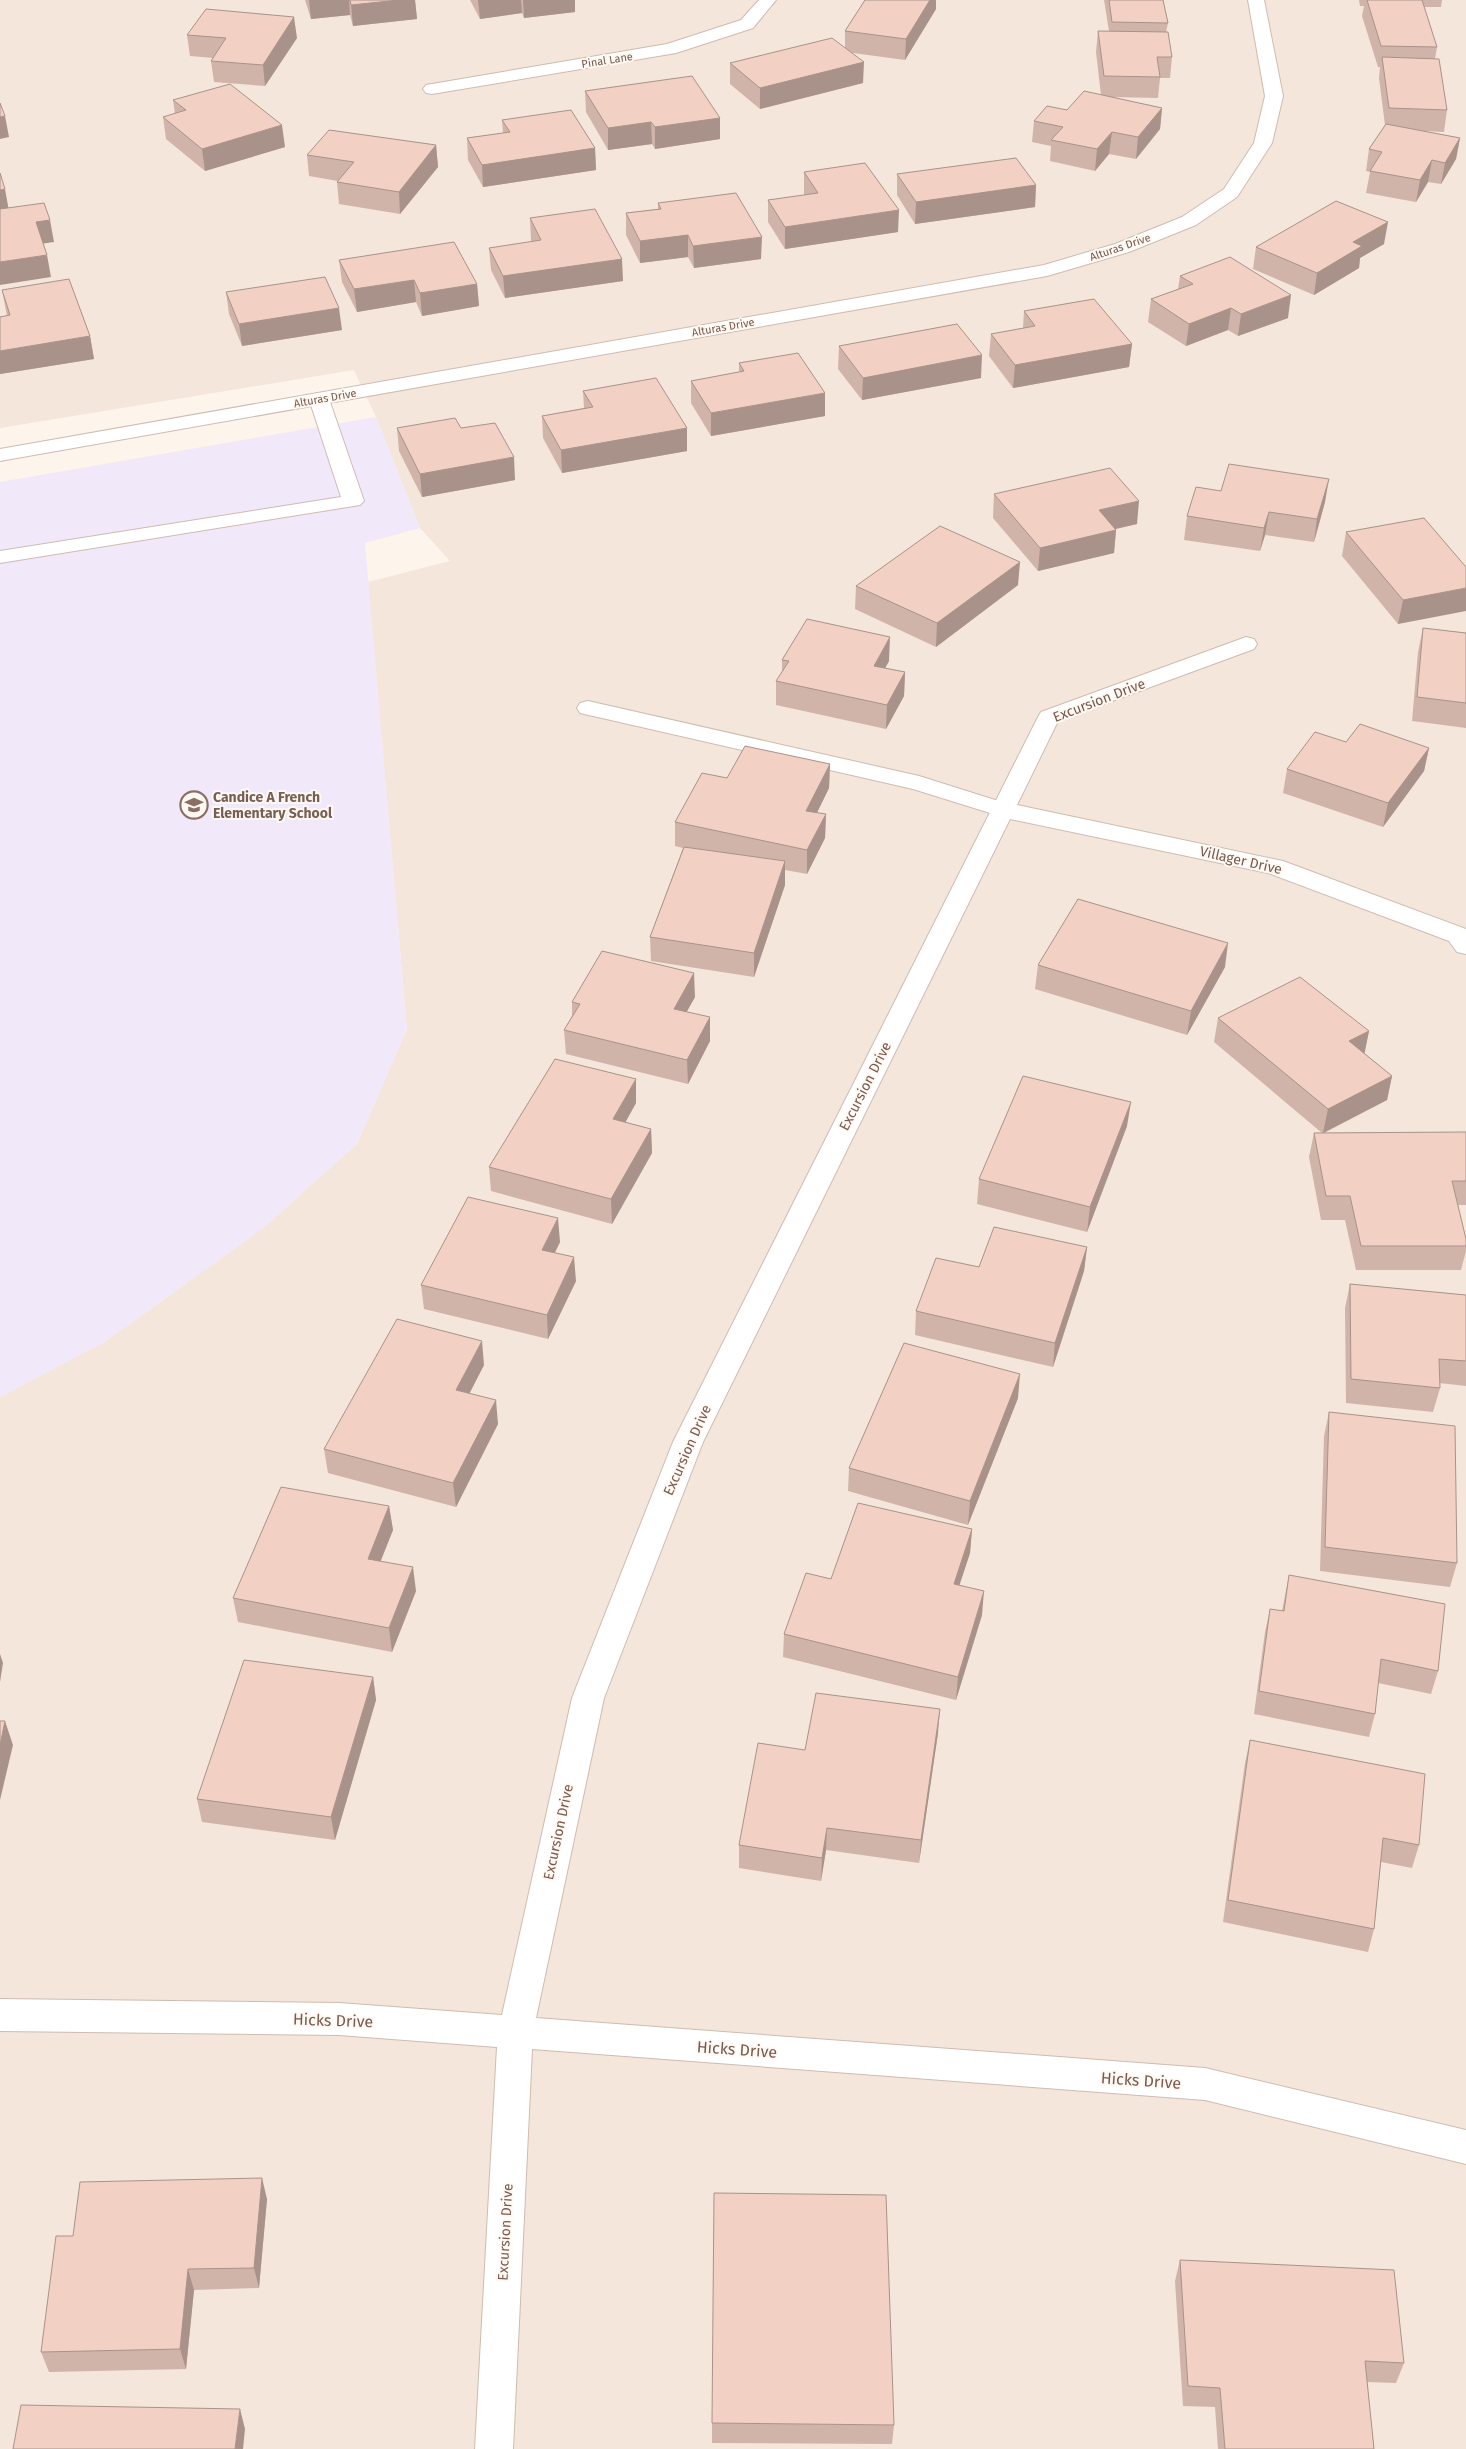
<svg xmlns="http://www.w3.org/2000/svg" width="1466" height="2449" viewBox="0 0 1466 2449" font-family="'Fira Sans',sans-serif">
<rect width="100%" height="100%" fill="#fdf4ec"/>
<path fill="#f4e6da" d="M0 0H1466V2449H0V1397L106 1341 263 1228 357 1144 407 1029 368 582 450 561 420 528 376 417 354 370 0 428Z"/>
<path fill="#f1e8fa" d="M376 417 420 528 365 543 407 1029 357 1144 263 1228 106 1341 0 1397V482Z"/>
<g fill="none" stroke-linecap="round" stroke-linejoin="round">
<g stroke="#d0bbb0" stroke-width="2">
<path id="service" d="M319 393 326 395 329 399 364 501 360 505 0 563V551L341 497 309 399 312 395Z
M588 701 919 776 1011 805 1015 810 1011 815 1003 817 913 789 580 713 577 708 580 703Z"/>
</g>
<g stroke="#d0bbb0" stroke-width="2">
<path id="minor" d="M759 0H776L753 28 676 53 432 94 426 93 423 89 426 85 432 84 667 44 741 20Z
M1248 0H1264L1283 96 1272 143 1237 197 1196 225 1129 252 1047 276 0 461V449L1044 265 1115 244 1182 217 1224 189 1254 143 1265 96Z
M1246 637 1254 639 1257 644 1254 649 1058 721 1017 805 1283 861 1466 929V954L1457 952 1449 941 1268 873 1010 819 703 1442 604 1698 536 2018 1205 2068 1466 2130V2164L1205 2100 532 2049 513 2449H475L497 2047 339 2035 0 2031V1999L339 2003 502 2015 572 1698 673 1442 1038 717 1041 712Z"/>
</g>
<use href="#service" fill="#fff" fill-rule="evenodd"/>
<use href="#minor" fill="#fff" fill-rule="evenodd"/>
</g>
<path fill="#d0b4a9" d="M305 0H415L417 19 353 26 350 15 311 19Z
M470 0H575V12L524 18 522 13 480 19Z
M865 0H936V9L905 60 853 53 863 83 760 109 730 84V63L845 47V31Z
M1104 0H1163L1168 23 1166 32 1172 57 1170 78H1160L1158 98 1112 97 1162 108 1160 129 1136 159 1109 154 1095 171 1050 161 1051 146 1032 142 1034 121 1067 110 1101 95 1096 52 1098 31H1109Z
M1359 0H1442L1441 7H1424L1437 47 1435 59 1447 110 1444 132 1424 131 1460 138 1456 159 1441 184 1428 182 1416 202 1366 193 1370 172 1366 171 1369 149 1385 125 1379 78 1380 67H1378L1362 16 1364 6H1360Z
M187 35 297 38 265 86 214 82 211 61 213 58 190 56Z
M585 91 720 118V139L655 149 652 144 608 150 586 112Z
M173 100 285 147 205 171 166 139 163 117 175 114Z
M502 120 595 148 596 170 483 187 468 160 467 138 503 133Z
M436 145 438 167 400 214 339 204 337 182 338 181 309 176 307 155Z
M804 172 898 232 785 249 768 222V200L804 195Z
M897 174 1036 185 1035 207 915 224 897 195Z
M658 203 761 259 694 268 688 257 640 263 626 235V213L658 209Z
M530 218 623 281 505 298 491 270 489 248 532 242 531 240Z
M1384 244 1360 258 1359 268 1314 295 1253 269 1256 247Z
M339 260 477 284 479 306 422 316 416 302 357 312 342 282Z
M1180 276 1288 318 1238 336 1228 330 1186 346 1148 322 1151 299 1178 289Z
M2 290 90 336 94 359 0 374V317L7 316Z
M226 292 342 330 242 346 229 314Z
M1024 311 1132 344 1129 367 1013 388 989 356 991 334 1023 328Z
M839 346 981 378 862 400 838 369Z
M739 363 825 416 711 436 691 403V381L739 372Z
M583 391 687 451 562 473 543 438 542 416 584 408Z
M397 428H461L515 480 422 497 399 451Z
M1221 491 1325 502 1314 542 1265 535 1260 551 1184 540 1187 516Z
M994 494 1137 524 1116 529V530L1114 553 1038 571 993 518Z
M1346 532 1466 567 1398 624 1342 556Z
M1018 585 936 647 855 609 856 586Z
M1423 628 1466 633V728L1412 721 1418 652Z
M782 660 889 661 885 668 905 672 904 696 886 729 776 705V681L782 673Z
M1346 742 1429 748 1424 771 1383 827 1283 793 1287 769Z
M830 764 829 788 817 813 826 814 825 838 807 874 785 870V885L754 977 651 961 650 937 683 848 675 846V822L727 778Z
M1038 965 1225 967 1187 1035 1035 989Z
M695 997 686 1012 710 1041 688 1084 566 1054 564 1030 572 1016V1002Z
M1218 1018 1369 1031 1364 1053 1392 1076 1387 1100 1324 1133 1466 1132V1205H1458L1466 1239V1251L1461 1270H1356L1345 1220H1321L1309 1157 1314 1133H1322L1214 1042Z
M636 1103 625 1122 651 1129 652 1153 612 1224 491 1191 489 1167Z
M1127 1126 1087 1232 977 1204 979 1179Z
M560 1242 555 1253 576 1281 548 1339 424 1309 421 1285Z
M1087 1247 1084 1271 1053 1367 915 1335 916 1311 979 1267Z
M1350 1284 1466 1295V1386L1439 1383 1440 1388 1433 1412 1346 1403 1345 1308Z
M484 1365 469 1393 498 1424 456 1507 328 1473 324 1449Z
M1018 1398 968 1525 848 1491 849 1468Z
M1329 1412 1457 1563 1450 1587 1320 1571 1324 1436Z
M389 1506 393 1530 380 1561 416 1591 392 1652 238 1622 233 1598Z
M972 1529 970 1553 959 1585 982 1615 956 1700 783 1657 784 1634 831 1579Z
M1289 1575 1438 1671 1431 1694 1378 1683 1375 1714 1369 1737 1254 1714 1265 1632 1270 1609 1282 1611Z
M373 1677 376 1700 335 1840 202 1822 197 1799Z
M938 1733 919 1863 826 1850 821 1881 739 1868V1845L805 1750Z
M1250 1740 1419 1845 1412 1868 1381 1862 1374 1929 1368 1952 1223 1922 1245 1763Z
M267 2199 259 2288 194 2290 186 2369 49 2372 41 2352 73 2236Z
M1180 2260 1404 2363 1396 2383 1367 2382 1374 2449H1218L1215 2407 1183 2406 1175 2281Z
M712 2423 894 2425 892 2444 712 2443Z"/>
<path fill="#a99289" d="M309 0H349L350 15 311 19Z
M399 0H415L417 19 353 26 351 5Z
M478 0H521L522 13 480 19Z
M523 0H575V12L524 18Z
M930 0H936V9L905 60 906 39Z
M294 17 297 38 265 86 263 65Z
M864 62 863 83 760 109V88Z
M1162 108 1160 129 1136 159 1138 137Z
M5 116 9 137 0 139V117Z
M720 118V139L655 149V127Z
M651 122 652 144 608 150V128Z
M282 125 285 147 205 171 202 149Z
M1112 132 1109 154 1095 171 1097 149Z
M1460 138 1456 159 1441 184 1445 163Z
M436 145 438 167 400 214 399 192Z
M595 148 596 170 483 187 482 165Z
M1432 160 1428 182 1416 202 1420 180Z
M1036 185 1035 207 915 224 916 202Z
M5 189 9 211 0 213V190Z
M899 210 898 232 785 249V227Z
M50 220 54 242 40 244 36 222Z
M1388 222 1384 244 1360 258 1359 268 1314 295 1317 273 1353 242Z
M688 235V257L640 263V241Z
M762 237 761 259 694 268 693 246Z
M47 255 51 277 0 285V262Z
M622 259 623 281 505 298 503 276Z
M414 280 416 302 357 312 354 289Z
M477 284 479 306 422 316 420 293Z
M1291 295 1288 318 1238 336 1241 314Z
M339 308 342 330 242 346 239 324Z
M1231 308 1228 330 1186 346 1189 324Z
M90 336 94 359 0 374V351Z
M1132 344 1129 367 1013 388 1015 365Z
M982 355 981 378 862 400 863 378Z
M825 393V416L711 436V413Z
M687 428V451L562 473 561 450Z
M514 457 515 480 422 497 420 474Z
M1329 479 1325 502 1314 542 1317 519Z
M1139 501 1137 524 1097 533 1099 510Z
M1269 512 1265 535 1260 551 1264 528Z
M1116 530 1114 553 1038 571 1040 548Z
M1020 562 1018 585 936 647 937 623Z
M1466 588V611L1398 624 1403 600Z
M890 637 889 661 873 690 874 666Z
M905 672 904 696 886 729 887 705Z
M1429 748 1424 771 1383 827 1388 803Z
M830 764 829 788 806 835V811Z
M826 814 825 838 807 874V850Z
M785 861V885L754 977V953Z
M1228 943 1225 967 1187 1035 1191 1011Z
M694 973 695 997 675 1033 674 1009Z
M710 1017V1041L688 1084 687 1060Z
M1369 1031 1364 1056 1349 1041Z
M1392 1076 1387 1100 1323 1133 1328 1109Z
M636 1079V1103L614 1143 613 1119Z
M1131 1102 1127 1126 1087 1232 1090 1207Z
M651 1129 652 1153 612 1224 611 1199Z
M558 1218 560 1242 544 1274 542 1250Z
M1087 1247 1084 1271 1053 1367 1055 1343Z
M574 1257 576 1281 548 1339 547 1315Z
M482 1341 484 1365 459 1414 456 1390Z
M1020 1374 1018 1398 968 1525 970 1501Z
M496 1400 498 1424 456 1507 453 1483Z
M389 1506 393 1530 372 1583 368 1559Z
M972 1529 970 1553 952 1608 954 1584Z
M413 1567 416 1591 392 1652 389 1628Z
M984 1591 982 1615 956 1700 958 1677Z
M0 1654 3 1663 0 1682Z
M373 1677 376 1700 335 1840 331 1817Z
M940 1709 938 1733 919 1863 921 1840Z
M5 1721 13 1745 0 1800V1745Z
M827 1828 826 1850 821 1881 822 1858Z
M262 2178 267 2199 259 2288 254 2268Z
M188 2269 194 2290 186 2369 180 2349Z
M240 2409 245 2429 243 2449H235Z"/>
<path fill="#f2d1c4" stroke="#a99289" d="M350 0H399L351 5Z
M865 0H930L906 39 845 31Z
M1109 0H1163L1168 23 1112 22Z
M1367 0H1422L1437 47 1381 46Z
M206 9 294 17 263 65 211 61 226 38 187 35Z
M1098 31 1168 32 1172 57H1157L1160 77 1104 76Z
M832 38 864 62 760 88 730 63Z
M1382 57 1439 59 1447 110 1389 108Z
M692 76 720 118 655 127 651 122 608 128 585 91Z
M230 84 282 125 202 149 163 117 186 110 173 100Z
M1084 91 1162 108 1138 137 1112 132 1097 149 1051 140 1063 127 1034 121 1047 106 1067 110Z
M0 103 5 116 0 117Z
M571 110 595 148 482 165 467 138 510 132 502 120Z
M1386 124 1460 138 1445 163 1432 160 1420 180 1370 171 1382 152 1369 149Z
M329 130 436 145 399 192 337 182 354 162 307 155Z
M1016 158 1036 185 916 202 897 174Z
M865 163 899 210 785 227 768 200 818 193 804 172Z
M0 173 5 189 0 190Z
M736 193 762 237 693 246 688 235 640 241 626 213 661 209 658 203Z
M1336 201 1388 222 1353 242 1362 246 1317 273 1256 247Z
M44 203 50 220 36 222 47 255 0 262V209Z
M595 209 622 259 503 276 489 248 541 240 530 218Z
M454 242 477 284 420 293 414 280 354 289 339 260Z
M1230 257 1291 295 1241 314 1231 308 1189 324 1151 299 1193 284 1180 276Z
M325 277 339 308 239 324 226 292Z
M69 279 90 336 0 351V317L10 315 2 290Z
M1094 299 1132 344 1015 365 991 334 1035 326 1024 311Z
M957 324 982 355 863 378 839 346Z
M798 353 825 393 711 413 691 381 744 371 739 363Z
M656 378 687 428 561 450 542 416 593 407 583 391Z
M455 418 461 428 495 423 514 457 420 474 397 428Z
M1229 464 1329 479 1317 519 1269 512 1264 528 1187 516 1196 487 1221 491Z
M1110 468 1139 501 1099 510 1116 530 1040 548 994 494Z
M1424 518 1466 567V588L1403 600 1346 532Z
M940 526 1020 562 937 623 856 586Z
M807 619 890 637 874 666 905 672 887 705 776 681 789 661 782 660Z
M1423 628 1466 633V703L1417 697Z
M1360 724 1429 748 1388 803 1287 769 1315 732 1346 742Z
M745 746 830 764 806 811 826 814 807 850 675 822 702 773 727 778Z
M684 847 785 861 754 953 650 937Z
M1078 899 1228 943 1191 1011 1038 965Z
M602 951 694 973 674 1009 710 1017 687 1060 564 1030 580 1004 572 1002Z
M1300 977 1369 1031 1349 1041 1392 1076 1328 1109 1218 1018Z
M555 1059 636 1079 613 1119 651 1129 611 1199 489 1167Z
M1023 1076 1131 1102 1090 1207 979 1179Z
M1466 1132V1181H1452L1466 1239V1246H1361L1350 1196H1326L1314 1133Z
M468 1197 558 1218 542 1250 574 1257 547 1315 421 1285Z
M994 1227 1087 1247 1055 1343 916 1311 936 1258 979 1267Z
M1350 1284 1466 1295V1361L1439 1359 1440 1388 1351 1379Z
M397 1319 482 1341 456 1390 496 1400 453 1483 324 1449Z
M904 1343 1020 1374 970 1501 849 1468Z
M1329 1412 1455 1426 1457 1563 1325 1547Z
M281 1487 389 1506 368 1559 413 1567 389 1628 233 1598Z
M858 1503 972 1529 954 1584 984 1591 958 1677 784 1634 806 1573 831 1579Z
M1289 1575 1445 1604 1438 1671 1381 1659 1375 1714 1259 1691 1270 1609 1284 1611Z
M244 1660 373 1677 331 1817 197 1799Z
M816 1693 940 1709 921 1840 827 1828 822 1858 739 1845 758 1743 805 1750Z
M0 1721H5L0 1745Z
M1250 1740 1425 1774 1419 1845 1383 1838 1374 1929 1228 1900Z
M262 2178 254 2268 188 2269 180 2349 41 2352 56 2236H73L80 2182Z
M714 2193 886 2195 894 2425 712 2423Z
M1180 2260 1394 2270 1404 2363 1365 2361 1374 2449H1225L1220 2388 1188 2386Z
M21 2405 240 2409 235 2449H13Z"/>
<defs>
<g id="school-ring" transform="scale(1.4375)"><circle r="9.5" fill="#fff9f3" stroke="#8d6e63" stroke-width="1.5"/><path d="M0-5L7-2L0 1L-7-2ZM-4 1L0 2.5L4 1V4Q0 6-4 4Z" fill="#8d6e63"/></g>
</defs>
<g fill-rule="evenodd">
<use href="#school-ring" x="194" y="805"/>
</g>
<g text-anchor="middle" stroke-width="4" stroke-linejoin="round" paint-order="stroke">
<g font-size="11" fill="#79594e" stroke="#fff9f3">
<text transform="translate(607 60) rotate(-9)" y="4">Pinal Lane</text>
<text transform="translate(1120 247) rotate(-19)" y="4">Alturas Drive</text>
<text transform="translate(723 327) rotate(-10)" y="4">Alturas Drive</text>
<text transform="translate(325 398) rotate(-10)" y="4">Alturas Drive</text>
</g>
<g font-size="14" fill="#79594e" stroke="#fff9f3">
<text transform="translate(1099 700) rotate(-21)" y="5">Excursion Drive</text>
<text transform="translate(1241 860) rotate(13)" y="5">Villager Drive</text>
<text transform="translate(865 1086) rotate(-63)" y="5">Excursion Drive</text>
<text transform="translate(687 1450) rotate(-66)" y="5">Excursion Drive</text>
<text transform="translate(558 1832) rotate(-78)" y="5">Excursion Drive</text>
<text transform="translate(505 2232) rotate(-87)" y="5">Excursion Drive</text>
</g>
<g font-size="14" font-weight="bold" fill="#785e54" stroke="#fff9f3" text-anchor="start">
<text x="213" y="802">Candice A French<tspan x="213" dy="16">Elementary School</tspan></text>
</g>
<g font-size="16" fill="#79594e" stroke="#fff9f3">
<text transform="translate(333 2020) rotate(2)" y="6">Hicks Drive</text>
<text transform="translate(737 2049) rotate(4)" y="6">Hicks Drive</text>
<text transform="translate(1141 2080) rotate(4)" y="6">Hicks Drive</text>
</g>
</g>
</svg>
